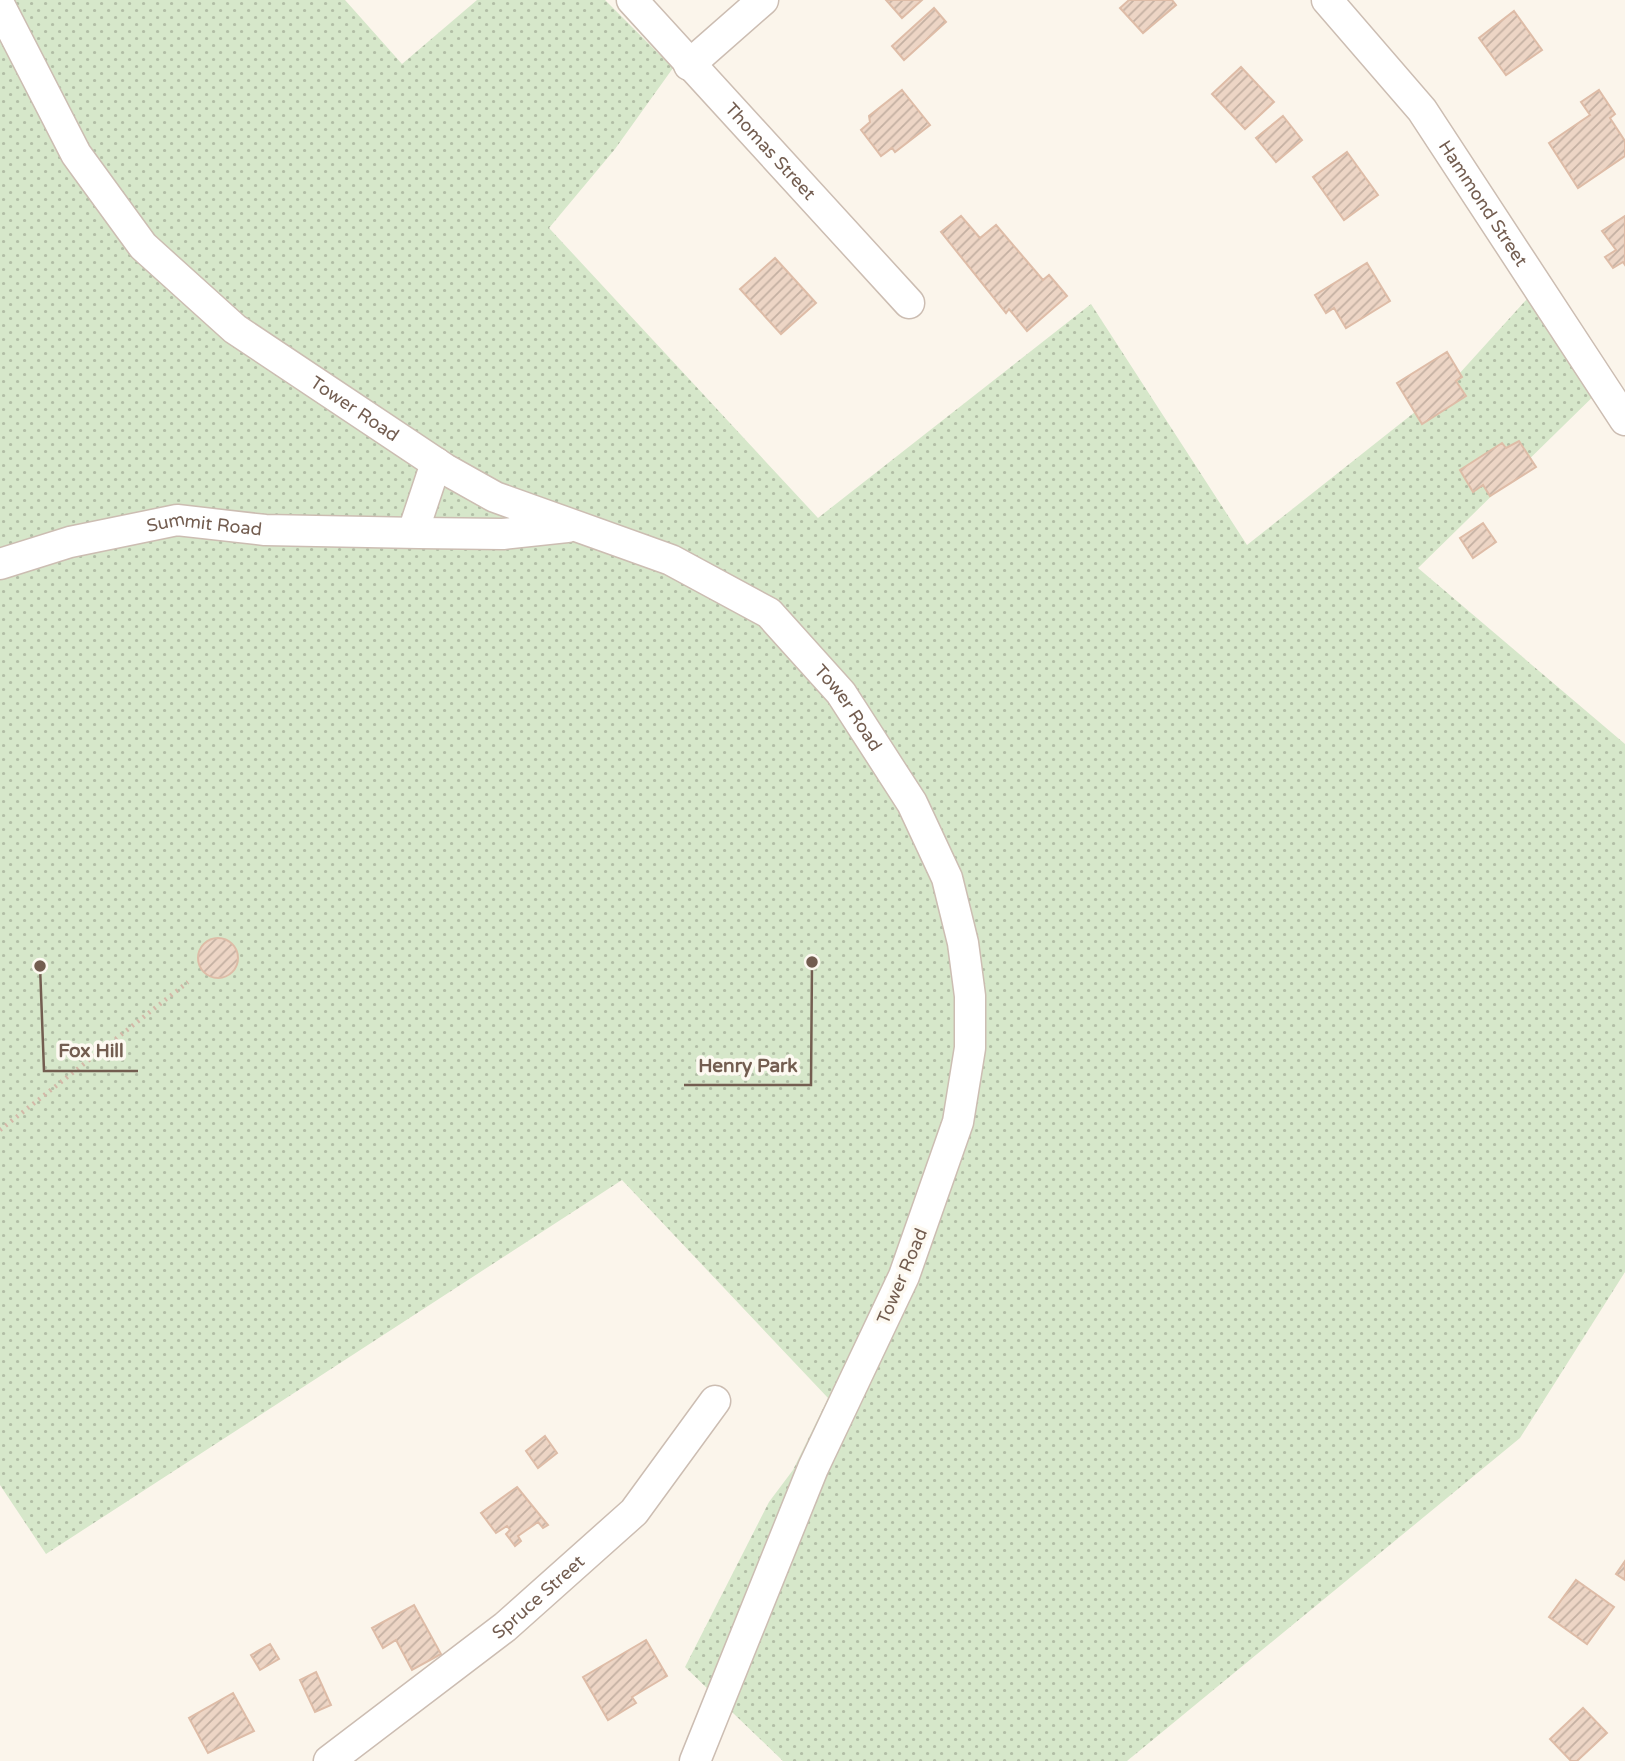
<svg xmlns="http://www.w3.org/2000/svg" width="1625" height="1761" viewBox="0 0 1625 1761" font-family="'Varela Round',sans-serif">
<defs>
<pattern id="park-dots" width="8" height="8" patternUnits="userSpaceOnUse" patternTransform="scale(1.75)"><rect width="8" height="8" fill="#d6e7ca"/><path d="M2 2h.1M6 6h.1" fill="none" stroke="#b2bea6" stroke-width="1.8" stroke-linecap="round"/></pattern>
<pattern id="building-hatch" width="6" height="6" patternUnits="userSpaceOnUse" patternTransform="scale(1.75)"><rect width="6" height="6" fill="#edd5c5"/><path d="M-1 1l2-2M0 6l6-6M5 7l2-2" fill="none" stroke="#c4b0a2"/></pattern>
</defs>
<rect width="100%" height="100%" fill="#fbf5eb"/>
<path fill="url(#park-dots)" d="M0 0H345L402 64 477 0H605L673 68 615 149 549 228 818 518 1091 304 1247 545 1449 385 1546 278 1609 381 1418 568 1625 744V1272L1520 1438 1127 1761H783L685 1667 769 1502 793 1470 828 1398 622 1180 46 1554 0 1485Z"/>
<path fill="url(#building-hatch)" stroke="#debca7" stroke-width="2" d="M886 0H922L902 18Z
M1129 0H1172L1176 5 1143 33 1120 8Z
M934 8 946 22 904 60 892 46Z
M1514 11 1542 50 1506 75 1479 38Z
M1241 67 1274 102 1245 129 1212 94Z
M902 90 930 125 895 152 892 148 881 156 861 130 870 122 869 116Z
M1599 90 1615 114 1610 118 1625 141V156L1578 188 1549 143 1590 115 1581 102Z
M1283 116 1302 140 1276 162 1256 138Z
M1347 152 1378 195 1344 220 1313 177Z
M961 216 980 238 996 225 1043 280 1049 275 1067 296 1027 331 1009 309 1006 313 941 232Z
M1625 216V265L1623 262 1613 268 1605 257 1616 250 1602 231Z
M775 258 816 303 781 334 740 289Z
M1367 263 1390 301 1346 328 1334 308 1326 313 1315 295Z
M1447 352 1462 377 1456 381 1466 396 1422 424 1397 383Z
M1519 441 1536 467 1490 496 1483 485 1473 492 1460 470 1502 443 1506 448Z
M1483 523 1496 542 1473 558 1460 538Z
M198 958a20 20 0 1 1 40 0a20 20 0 1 1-40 0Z
M545 1436 557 1453 538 1468 526 1451Z
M517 1487 548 1525 543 1528 538 1522 518 1536 521 1541 515 1546 506 1534 510 1530 507 1526 496 1533 481 1513Z
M1625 1561V1580L1616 1574Z
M1576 1580 1614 1607 1587 1644 1549 1617Z
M414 1605 441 1654 412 1670 396 1640 383 1648 372 1628Z
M646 1640 667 1676 632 1697 636 1703 608 1720 583 1677Z
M270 1644 279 1659 260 1670 251 1655Z
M316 1672 331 1705 315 1712 300 1680Z
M233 1693 254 1731 208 1753 189 1718Z
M1583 1708 1607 1733 1577 1761H1571L1550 1739Z"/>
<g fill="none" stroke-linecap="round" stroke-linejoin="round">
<g stroke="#ccbdb2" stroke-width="33">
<g id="minor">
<path id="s1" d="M632 0 909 303"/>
<path id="s2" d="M1327 0 1422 110 1625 420"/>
<path id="s3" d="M0 6 76 154 143 246 235 329 445 469 495 497 671 560 769 613 841 693 912 803 947 878 963 943 970 996V1048L958 1122 904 1276 813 1468 695 1761"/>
<path d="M689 65 763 0"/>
<path d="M413 532 436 463"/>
<path id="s4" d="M0 564 70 542 177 520 265 530 419 533 503 534 567 527"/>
<path id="s5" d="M329 1761 505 1627 634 1512 715 1401"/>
</g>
</g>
<path stroke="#d3b8a8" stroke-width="4.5" stroke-dasharray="2 5" stroke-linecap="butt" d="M0 1130 188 982"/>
<use href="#minor" stroke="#fff" stroke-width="30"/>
</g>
<g text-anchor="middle" stroke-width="7" stroke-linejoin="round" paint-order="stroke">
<g font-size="18" fill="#735d50" stroke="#fdf9f1">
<text dy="6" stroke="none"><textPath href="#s1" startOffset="205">Thomas Street</textPath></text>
<text dy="6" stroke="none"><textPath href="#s2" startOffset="257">Hammond Street</textPath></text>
<text dy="6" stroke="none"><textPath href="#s3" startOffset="548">Tower Road</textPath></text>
<text dy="6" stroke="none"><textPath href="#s4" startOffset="210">Summit Road</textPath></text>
<text dy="6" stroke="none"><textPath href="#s3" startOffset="1136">Tower Road</textPath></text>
<text transform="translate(902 1276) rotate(-67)" y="6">Tower Road</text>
<text dy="6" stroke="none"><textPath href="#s5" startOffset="266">Spruce Street</textPath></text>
</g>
</g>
<path fill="none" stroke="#735d50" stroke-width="2.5" d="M40 966L44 1071H138M812 962L811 1085H684"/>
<g fill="#735d50" stroke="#fdf9f1" stroke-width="2.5">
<circle cx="40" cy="966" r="7"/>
<circle cx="812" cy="962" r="7"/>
</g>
<g font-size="19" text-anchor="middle" font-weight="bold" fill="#735d50" stroke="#fdf9f1" stroke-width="7" stroke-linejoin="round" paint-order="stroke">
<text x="91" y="1057">Fox Hill</text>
<text x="748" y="1072">Henry Park</text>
</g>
</svg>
